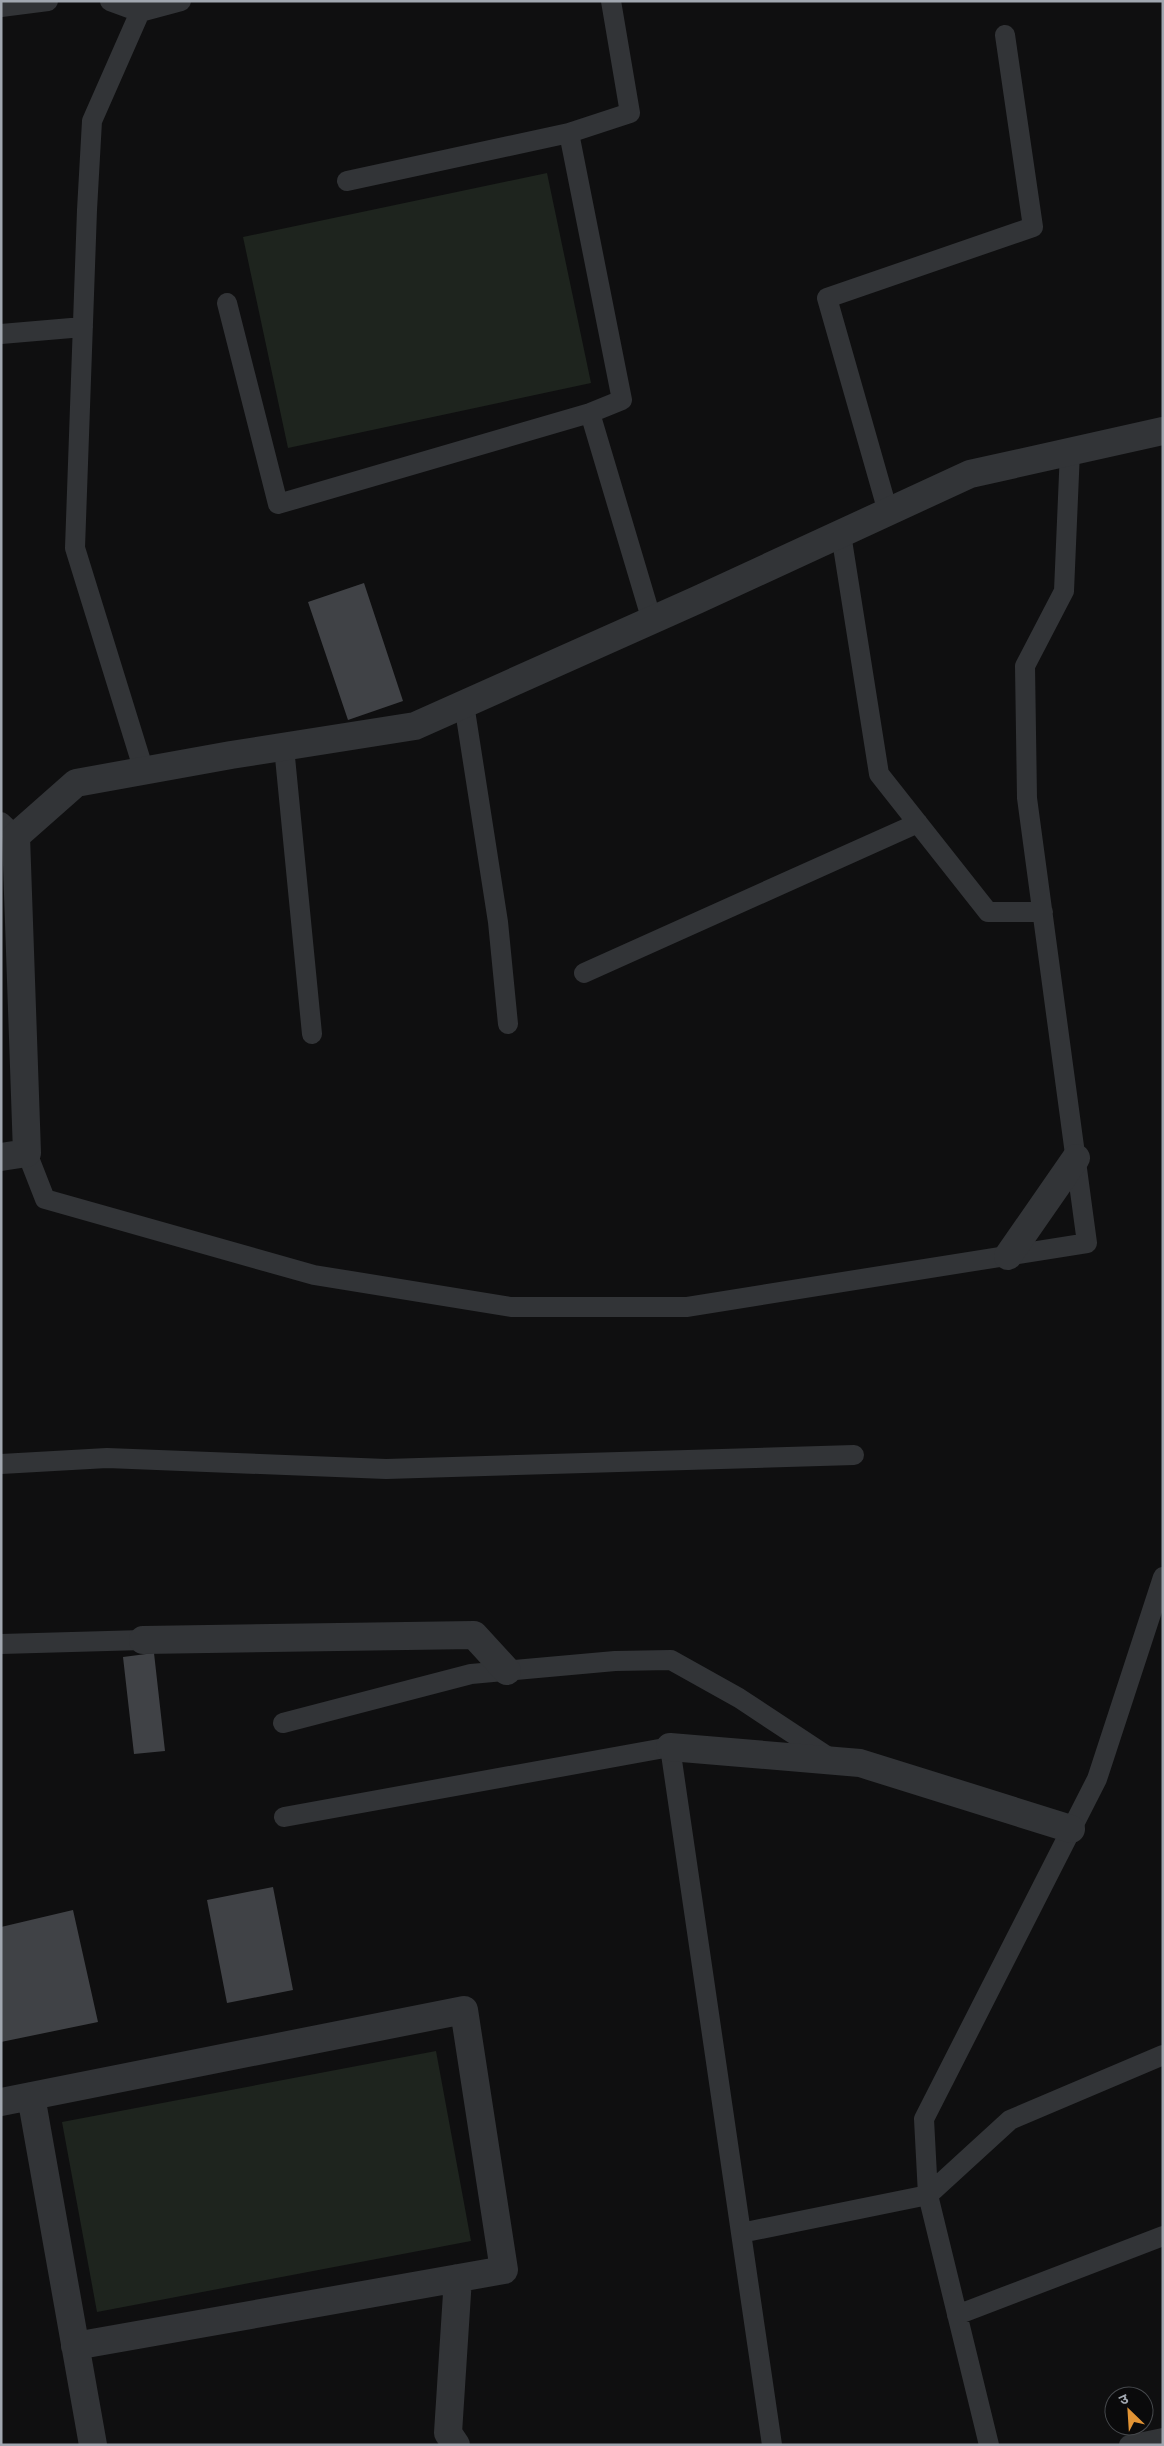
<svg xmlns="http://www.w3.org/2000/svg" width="1164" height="2446" viewBox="0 0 1164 2446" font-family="'Roboto Condensed','Noto Sans Devanagari',sans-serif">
<rect width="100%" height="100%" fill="#0f0f10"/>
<path fill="#1e241e" d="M547 173 591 383 288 448 243 237Z
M436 2051 471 2241 97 2312 62 2122Z"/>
<path fill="#404246" d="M364 583 403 701 348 720 308 602Z
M154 1653 165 1751 134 1754 123 1657Z
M273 1887 293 1990 227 2003 207 1900Z
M73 1910 98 2022 1 2042V1927Z"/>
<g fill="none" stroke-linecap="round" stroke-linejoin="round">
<path stroke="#323437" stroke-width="20" d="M110 1 140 12 181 1
M1 7 48 1
M140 12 92 121 87 210 75 548 144 771
M347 181 569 133 630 113 611 1
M227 303 278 504 590 413 622 400 569 133
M1 334 83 327
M590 413 652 621
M888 512 827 298 1033 227 1005 35
M841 534 879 774 988 912H1043
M464 704 498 922 508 1024
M284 747 312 1034
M1 822 16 836
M584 973 918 823
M27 1153 45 1199 314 1275 511 1307H686L1087 1243 1027 798 1025 666 1064 591 1070 451
M1 1464 107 1458 386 1469 854 1455
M1 1644 143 1640
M283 1723 471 1674 615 1661 671 1660 739 1698 833 1760
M284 1817 670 1747 772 2445
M741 2233 928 2195 1010 2120 1163 2055
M957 2315 1163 2236
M989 2445 928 2195 924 2119 1097 1779 1163 1577
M1129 2445 1163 2438"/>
<path stroke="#323437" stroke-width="28" d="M1 1157 27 1153 16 836 76 783 231 755 415 726 697 600 970 474 1163 431
M1008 1256 1076 1158
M143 1640 474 1635 507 1671
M670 1747 860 1763 1071 1829
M31 2096 93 2445
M1 2102 464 2010 504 2270 75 2346
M456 2445 448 2433 458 2278"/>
</g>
<rect width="1164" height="2446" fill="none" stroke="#a1a7b0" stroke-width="5"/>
<g transform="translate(1129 2411) rotate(335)"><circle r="24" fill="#0a0a0b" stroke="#46494d"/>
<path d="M0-4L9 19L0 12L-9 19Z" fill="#e29435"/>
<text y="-8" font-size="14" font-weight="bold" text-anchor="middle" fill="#a1a7b0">उ</text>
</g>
</svg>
